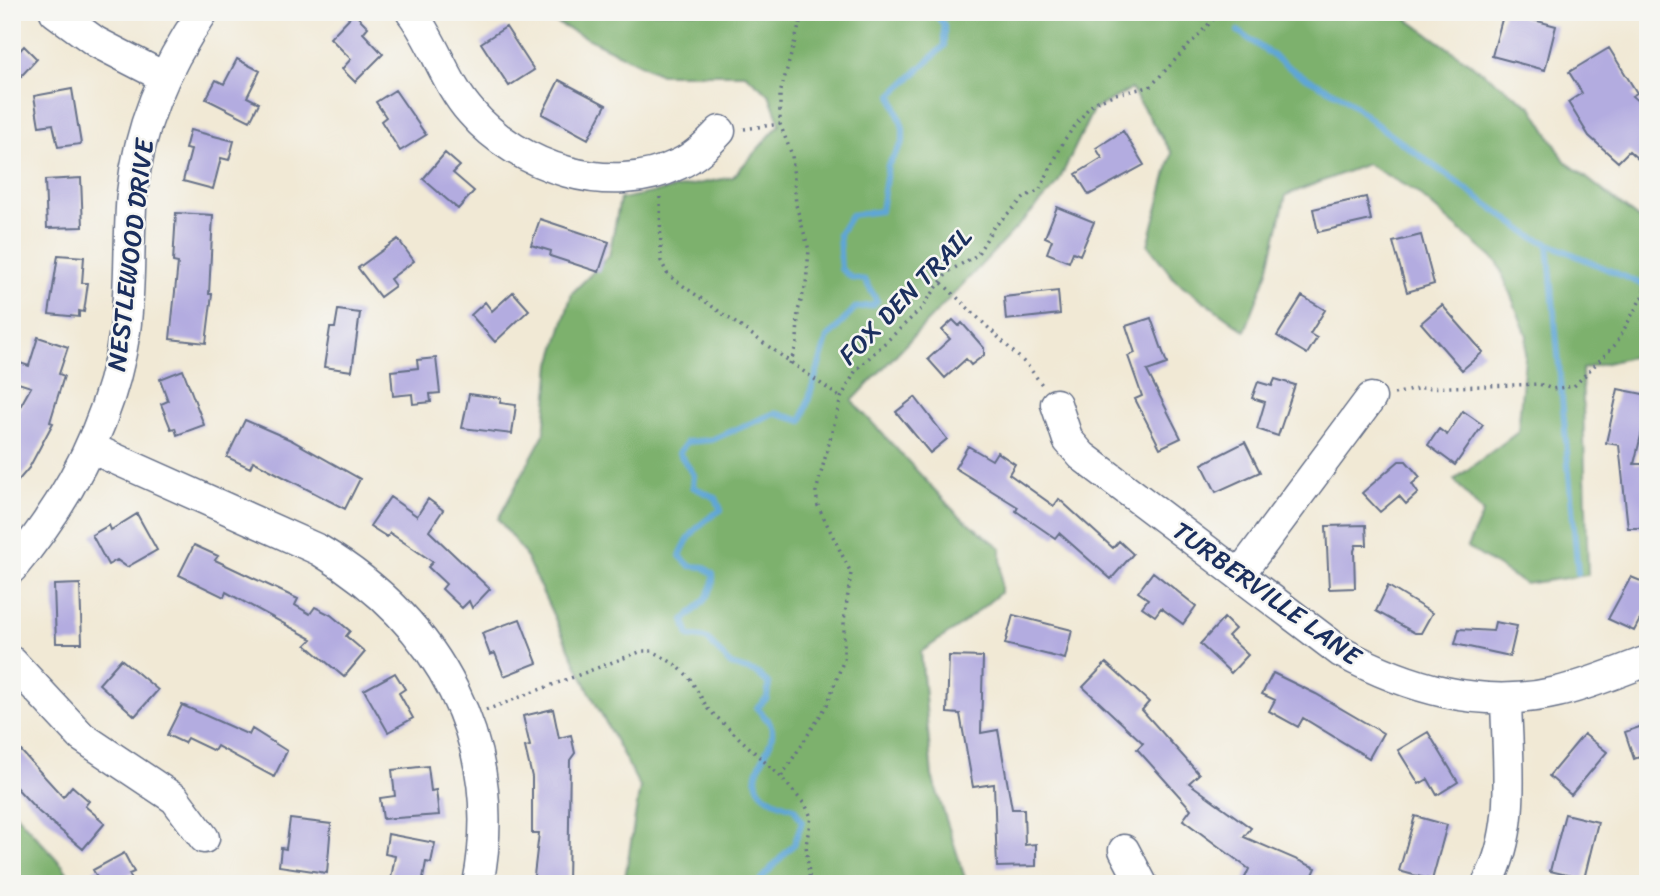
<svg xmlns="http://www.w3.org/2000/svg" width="1660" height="896" viewBox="0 0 1660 896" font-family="Sriracha,sans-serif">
<rect width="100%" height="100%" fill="#f6f6f2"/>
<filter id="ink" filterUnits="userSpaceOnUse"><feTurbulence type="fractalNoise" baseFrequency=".0143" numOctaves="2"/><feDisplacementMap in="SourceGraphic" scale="14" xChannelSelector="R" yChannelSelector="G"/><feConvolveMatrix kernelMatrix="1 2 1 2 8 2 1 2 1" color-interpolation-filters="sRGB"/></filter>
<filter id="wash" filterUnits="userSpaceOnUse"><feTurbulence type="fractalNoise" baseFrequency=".00686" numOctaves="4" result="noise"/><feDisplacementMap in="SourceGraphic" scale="28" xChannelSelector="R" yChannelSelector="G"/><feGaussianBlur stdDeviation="1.57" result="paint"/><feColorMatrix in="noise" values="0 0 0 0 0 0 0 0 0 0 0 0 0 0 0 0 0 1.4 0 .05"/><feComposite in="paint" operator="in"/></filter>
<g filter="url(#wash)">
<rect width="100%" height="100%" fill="#f1e9d5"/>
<path fill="#7db16d" stroke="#4c7066" stroke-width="2" d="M546 12H1397L1532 107 1565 161 1648 226V353L1582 369 1588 575 1525 584 1467 547 1483 513 1454 480 1518 432 1527 336 1498 263 1416 192 1367 164 1286 195 1268 271 1245 331 1175 280 1148 245 1172 153 1131 89 1093 110 1057 185 852 401 956 513 1001 548V592L961 625 921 652 932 776 967 884H624L640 787 588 689 524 553 498 519 544 434 551 364 572 293 609 256 620 199 733 177 780 124 769 94 745 74H660L548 19Z
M12 810 63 866 74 884H12Z"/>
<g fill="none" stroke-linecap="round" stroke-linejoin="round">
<path stroke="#5fa6d6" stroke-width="6" d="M1238 31 1297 73 1344 97 1376 124 1531 236 1648 287
M1548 244 1578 573
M762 884 761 879 794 844 802 822 794 808C719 787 781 753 771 726 769 720 761 713 757 708L767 698 769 684 757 673 731 665 707 639 689 636 684 620C698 607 715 595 713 574L704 567 690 566 680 556C688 534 701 522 721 510L716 498 693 487 694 475 679 453 687 442 711 440 775 413 802 421 827 339 855 308 873 305 877 301 865 280 852 278 841 269 839 234 851 215 881 211 888 165 903 142V128L892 95 944 46V25L934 12"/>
</g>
<g id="blocks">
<path fill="#b3ace0" d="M1504 12 1556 26 1545 70 1492 56Z
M354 13 368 27 363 33 383 54 355 82 342 69 351 59 330 38Z
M506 27 534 70 509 86 481 43Z
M24 46 37 59 12 86V59Z
M1609 48 1637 93 1632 96 1648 110V168L1629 151 1618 162 1589 136 1568 102 1582 93 1569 72Z
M237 59 260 71 247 97 259 103 250 121 206 99 216 80 224 84Z
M559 80 606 105 588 139 542 114Z
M72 89 81 144 58 147 53 124 39 126 34 96Z
M395 90 426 135 400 151 381 121 386 117 376 102Z
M190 130 234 141 229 160 221 158 213 189 183 181 191 150 185 149Z
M1123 131 1144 165 1089 195 1076 174 1102 158 1096 148Z
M445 153 460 166 453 173 474 191 458 209 423 179Z
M81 178 83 227 47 228 45 180Z
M1366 197 1371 220 1318 232 1313 209Z
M1057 207 1094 222 1080 255 1073 252 1069 262 1047 253 1052 240 1045 237Z
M176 213 213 215 209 294H212L206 343 170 339 178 263 173 262Z
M540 219 609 242 599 272 550 256 551 251 531 245Z
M1421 235 1434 284 1407 292 1393 242Z
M398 239 414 261 390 279 395 286 380 297 358 268Z
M58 255 84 257 82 283H88L84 312 79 311V317L49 314Z
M1058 291 1060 314 1006 320 1004 297Z
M513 292 529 310 495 342 471 315 485 302 492 311Z
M1302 296 1325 310 1310 334 1317 338 1307 354 1277 336Z
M1442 305 1483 352 1462 370 1421 323Z
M338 310 360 313 352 371 324 367 330 328H335Z
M1151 318 1167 364 1147 371 1181 438 1160 448 1135 399 1142 396 1128 356 1135 353 1126 326Z
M953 320 959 326 962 323 984 348V355L971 365 966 359 945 378 928 359 950 339 942 330Z
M38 337 68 347 59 374 64 376 50 422 53 423 29 468 12 488V421L31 387 12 381V376L17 362 29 366Z
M436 358 440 393 430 394 431 402 413 404 412 394 393 396 391 371 418 368 417 360Z
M183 370 204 425 177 435 175 428 171 429 161 404 168 401 160 379Z
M1275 379 1295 385 1278 436 1257 429 1265 402 1252 398 1258 382 1272 386Z
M1618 389 1648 395V407L1634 464H1645L1648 528H1628L1619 445 1606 443Z
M469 394 501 398 500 403 516 405 512 434 462 428Z
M915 397 947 439 930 453 896 412Z
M1463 411 1483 425 1455 465 1428 445 1439 429 1447 435Z
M245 420 291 440 360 479 345 509 253 461 250 468 227 457Z
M1245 442 1260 472 1216 492 1202 464Z
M968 446 992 460 997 452 1015 464 1009 474 1054 506 1059 499 1113 548 1119 541 1133 554 1111 579 1059 533 1055 538 1016 511 1018 507 955 468Z
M1399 461H1406L1420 477 1412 484 1418 493 1406 504 1399 496 1380 512 1362 493Z
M390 497 417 516 428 499 443 510 429 531 490 589 472 608 469 601 462 608 442 589 446 584 428 567 433 562 390 533 387 537 370 526Z
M137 514 157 550 127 567 117 560 108 565 92 535 109 525 111 530Z
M1366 525 1367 545H1356L1354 551 1355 588 1329 589 1326 526Z
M194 545 218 556 215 560 298 599 295 605 310 614 315 607 331 615 350 631 346 636 365 652 344 677 306 645 312 639 226 592 224 597 179 575Z
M1153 572 1196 606 1183 624 1161 608 1155 616 1142 607 1148 599 1138 592Z
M1631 577 1648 584V604L1634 631 1608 619Z
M80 584 82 643H56L54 585Z
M1388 586 1432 613 1421 633H1415L1376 611Z
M1013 615 1072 630 1065 659 1005 644Z
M1224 618 1235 629 1228 636 1248 655 1231 673 1200 644Z
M520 619 537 663 504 676 495 653 490 655 482 633Z
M1495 622 1517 626 1510 656 1455 644 1459 629 1493 631Z
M949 656 983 657 981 733 998 730 1012 809H1024L1025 845 1036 844V866L997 867 994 784 973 787 960 714 947 713Z
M121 659 158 690 135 716 99 684Z
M1106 663 1149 702 1142 710 1199 774 1189 783 1251 828 1244 837 1316 868 1309 884H1242L1249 869 1183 820 1191 809 1137 749 1143 743 1083 687Z
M395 673 405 689 399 693 413 718 388 732 364 690Z
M1273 673 1316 694 1383 733 1369 758 1303 718 1298 727 1269 711 1275 700 1262 694Z
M182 705 249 735 252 729 287 751 274 777 217 746 214 751 187 738 184 743 167 735Z
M553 709 559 738 571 735 575 753 570 760 568 884H533L539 833H532V777L525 747 530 746 523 716Z
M1648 724V754L1634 759 1625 732Z
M1428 732 1458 782 1437 795 1428 779 1419 784 1398 750Z
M1584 734 1607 752 1571 795 1549 776Z
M12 741 63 797 72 786 89 801 85 806 105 823 83 849 39 812 12 783Z
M428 766 431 791 436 790 439 815 383 819 380 798 395 796 392 770Z
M1565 814 1598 822 1584 879 1550 871Z
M1415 816 1447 825 1432 880 1399 871Z
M290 819 331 824 327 873 279 866 281 848 286 849Z
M388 834 435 843 431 863 426 862 422 884H390L395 856 385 854Z
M124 853 134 872 129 874 134 884H101L93 870Z"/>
</g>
</g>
<g filter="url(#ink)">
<use href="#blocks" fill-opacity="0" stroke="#667088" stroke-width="2"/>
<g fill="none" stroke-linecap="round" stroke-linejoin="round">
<g stroke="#667088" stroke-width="33">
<path id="minor" d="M55 12 96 42 164 77
M411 12C435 43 445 83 471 112 519 168 610 198 679 164 695 157 708 144 720 131
M1056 404 1068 440 1082 456 1341 652C1408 688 1481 710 1557 692 1588 685 1617 672 1648 661
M91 448 319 550C439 622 506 743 478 884
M12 568C70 499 111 422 125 331 131 286 128 239 132 193 139 127 165 66 203 12
M1239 575 1371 398
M12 662 82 737 175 799 204 838
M1124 850 1142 884
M1487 884C1518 829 1507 759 1506 699"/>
</g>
<path stroke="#667088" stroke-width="3.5" stroke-dasharray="2 5" stroke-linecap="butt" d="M744 129 780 124
M660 197 661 261 668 275 841 398
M942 283 1028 366 1043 386
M790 364 797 343 798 311 806 284 809 250 796 205 792 155 780 124V94L803 12
M1394 394 1421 388 1483 386 1539 384 1552 389 1574 386 1616 344 1643 295 1648 277
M486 710 642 651H653L676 665 689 677 708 709 781 777
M810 884 806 845 811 817 806 806 781 777 827 705 844 659V621L851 573 818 506 816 492 841 398 856 370 921 309 948 272 977 255 993 228 1026 196 1039 191 1065 139 1087 110 1095 102 1115 94 1150 87 1220 12"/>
<use href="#minor" stroke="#fff" stroke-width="30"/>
</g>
</g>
<g text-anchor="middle" stroke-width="5" stroke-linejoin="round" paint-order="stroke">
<g font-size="26" fill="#1b2f5e" stroke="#f6f6f2">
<text transform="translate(130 255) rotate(-83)" y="9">NESTLEWOOD DRIVE</text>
<text transform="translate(905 296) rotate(-46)" y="9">FOX DEN TRAIL</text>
<text transform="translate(1267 593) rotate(36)" y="9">TURBERVILLE LANE</text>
</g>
</g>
<rect width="1660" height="896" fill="none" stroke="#f6f6f2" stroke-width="42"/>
</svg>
